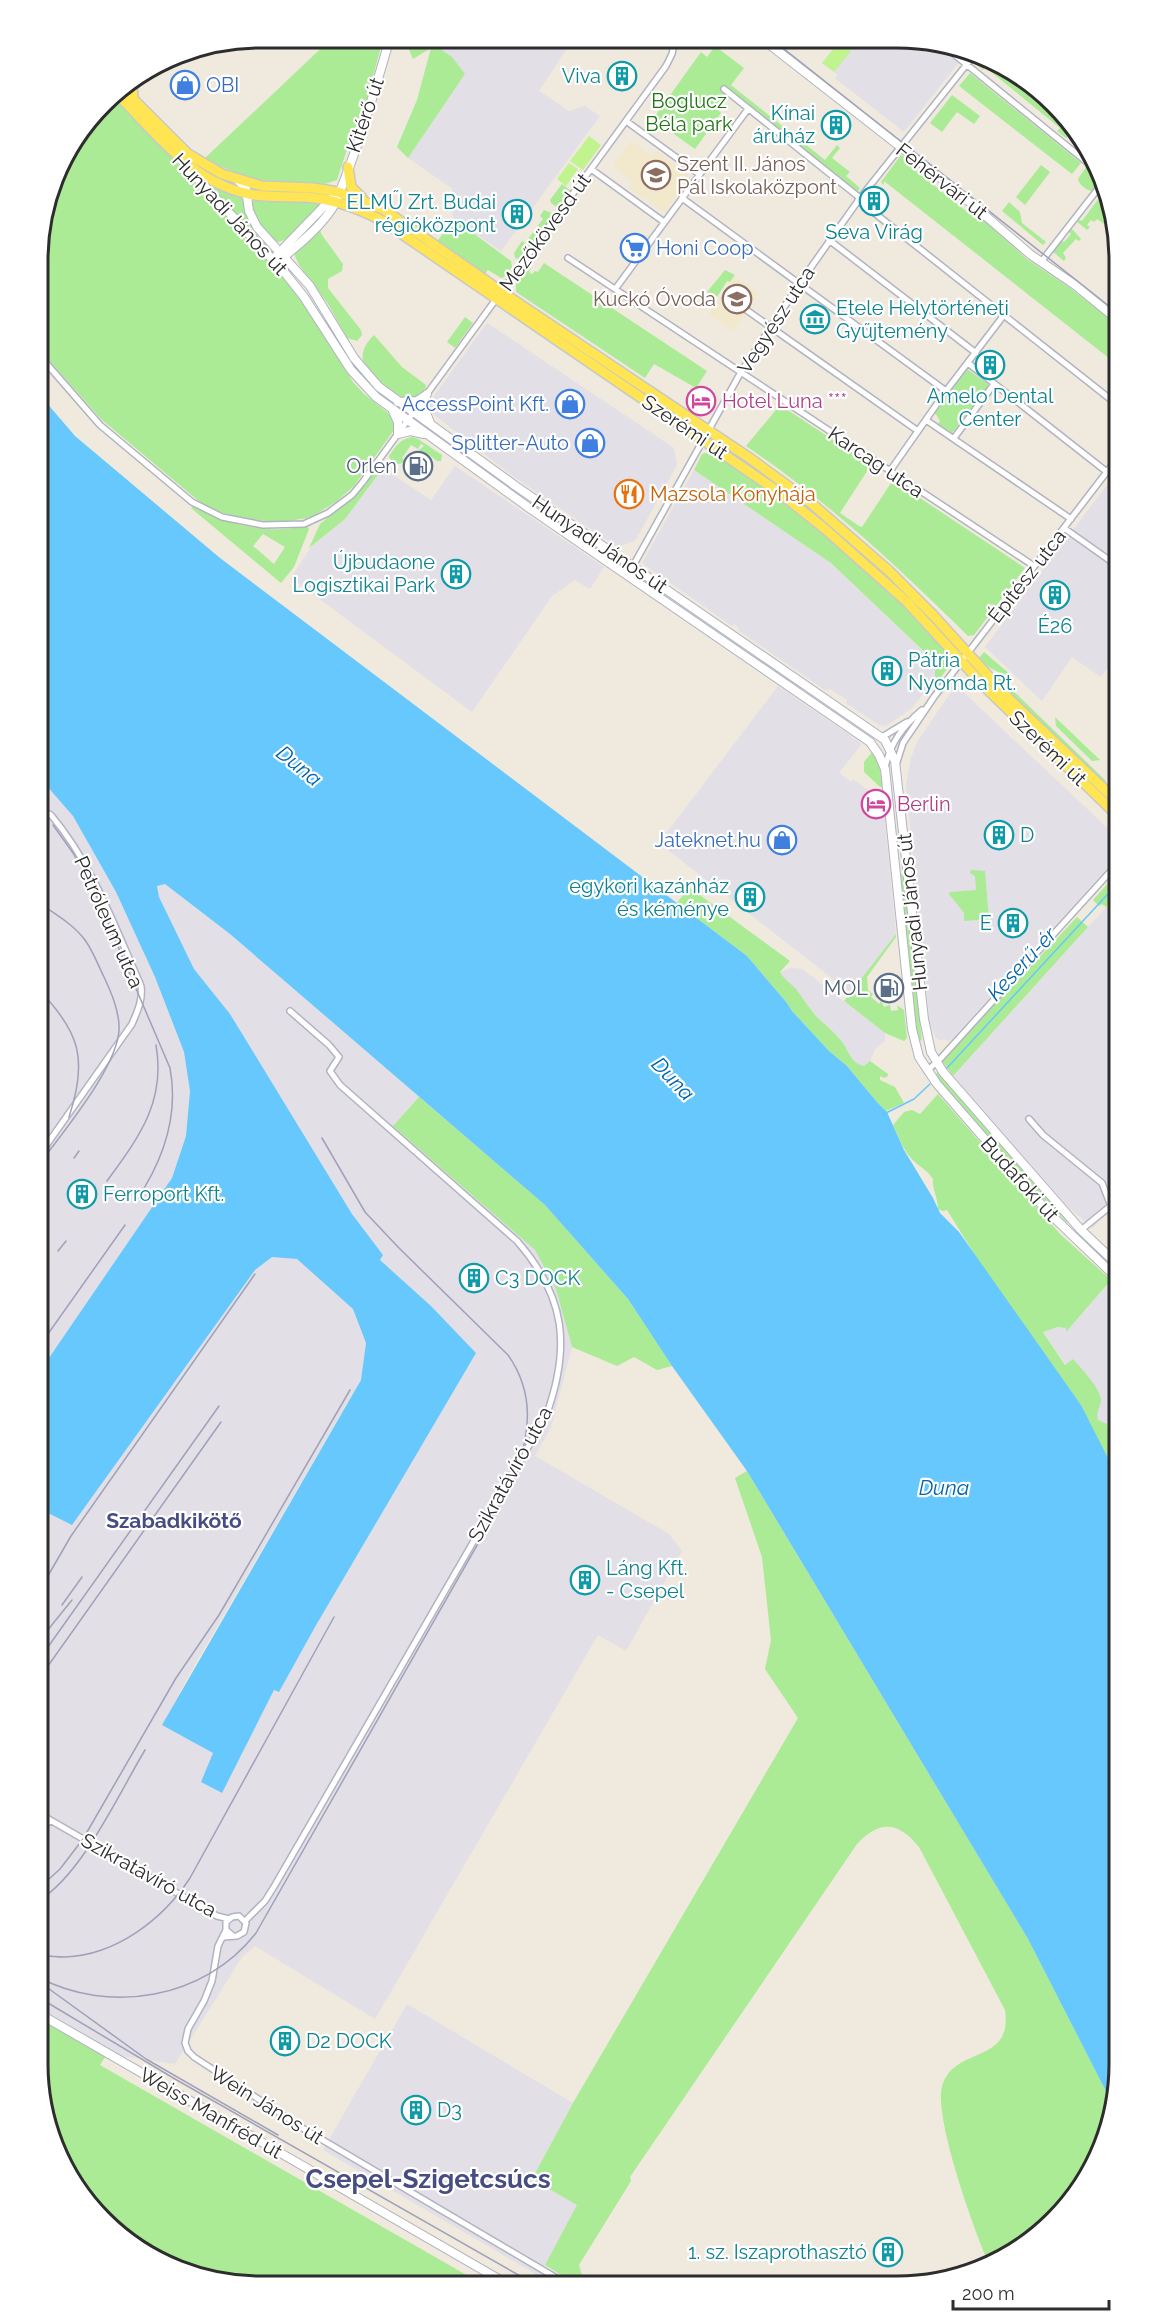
<svg xmlns="http://www.w3.org/2000/svg" width="1157" height="2324" viewBox="0 0 1157 2324" font-family="Raleway,sans-serif">
<rect width="100%" height="100%" fill="#efe9de"/>
<path fill="#e2dfe7" d="M438 39H573L539 91 569 111 585 106 600 116 501 251 454 219 449 203 453 189 408 158 465 74 452 57 436 46Z
M839 41 932 42 959 62 904 132 835 78 838 75 822 63Z
M487 323 674 448 677 465 635 541 617 547 510 474 432 413 429 403Z
M455 466 604 567 590 589 575 580 552 596 472 712 291 578 311 547 345 519 383 468 431 500Z
M1119 469V652L1101 677 1072 657 1042 701 985 647Z
M694 470 831 563 935 663V679L912 708 886 726 879 725 846 703 847 700 830 689 825 690 738 630 739 628 734 624 732 626 642 563Z
M778 686 860 742 861 745 839 773 851 782 853 779 857 782 883 801 896 934 851 993 659 843Z
M961 690 1119 839V855L953 1038 948 1041 943 1039 942 1041 936 1038 930 1024 906 785 911 758 917 742 949 695 954 691Z
M39 777 73 816 116 892 155 977 184 1052 190 1091 186 1136 172 1178 38 1374Z
M165 884 230 934 419 1097 393 1126 535 1250 556 1288 572 1347 551 1427 535 1456 669 1534 682 1551 626 1651 598 1635 375 2019 255 1946 242 1957 175 2064 107 2054 38 2013V1508L72 1525 255 1270 272 1257 297 1259 353 1309 366 1343 361 1380 190 1673 163 1725 213 1753 201 1782 221 1793 274 1690 279 1692 315 1627 476 1353 431 1306 380 1260 383 1255 352 1214 230 1014 194 969 159 897 157 886Z
M1119 893V1208L1118 1207 1099 1221 1093 1228 1066 1205 953 1076Z
M791 968 802 969 885 1033V1041L875 1049 870 1061 864 1066 859 1065 851 1058 847 1049 838 1036 816 1016 794 988 784 978 780 972Z
M1111 1280 1119 1287V1437L1115 1441 1111 1440 1107 1424 1098 1420 1096 1412 1100 1403 1099 1394 1073 1359 1066 1365 1043 1331 1062 1327 1066 1328 1067 1331Z
M407 2004 573 2103 532 2179 578 2205 539 2276 323 2150Z"/>
<path fill="#f2e9cc" d="M631 141 652 156 656 151 690 177 665 212 629 188 633 182 613 166Z
M735 277 759 293 749 308 746 305 742 311 745 314 733 331 709 314Z"/>
<path fill="#abeb95" fill-rule="evenodd" d="M332 38H379L382 43 362 117 352 134 337 180 325 184 255 180 222 167 205 158Z
M412 38 438 39 436 46 452 57 465 74 408 158 397 147 417 100 431 48 413 59 408 47Z
M702 40H716L722 44 719 49 744 68 731 85 825 160 837 145 840 148 832 158 850 172 846 176 860 188 857 193 729 89 723 98 726 101 719 111 721 113 695 149 653 119 701 52 707 57 713 49Z
M982 56 995 60 1043 93 1074 128 1066 138 1057 131 1060 128 985 67 983 70 977 65Z
M970 73 1081 163 1072 174 959 86Z
M952 95 980 116 974 124 957 112 942 132 930 123Z
M108 100 120 103 265 256 308 308 353 382 364 394 392 416 395 423 394 430 354 486 337 501 310 518 308 516V518L279 522 254 520 223 513 201 503 101 419 39 349V231L61 161Z
M901 155 916 165 914 169 976 219 979 216 1028 260 1070 288 1119 326V366L884 181V185L881 182Z
M1041 165 1050 172 1025 205 1016 197Z
M1086 167 1101 179 1093 191C1087 191 1079 185 1078 179Z
M203 180 243 196C247 224 257 233 275 252Z
M562 184 572 192 558 208 551 203 550 200Z
M1105 184 1115 233 1113 235 1114 231 1097 219 1094 222 1091 220 1087 225 1090 227 1087 230 1076 221 1078 219 1082 221 1105 190 1102 187Z
M251 198 297 200 322 203C314 215 292 240 278 242 262 236 252 214 251 198Z
M1009 202 1020 212 1022 223 1046 242 1043 245 1002 211Z
M544 210 552 213 553 217 524 256 519 259 515 258 514 253 522 241 525 243 543 219 540 216Z
M454 219 511 261 512 267 504 277 501 278 488 270 484 275 436 243Z
M319 228 322 235 343 264 342 271 328 279V288L361 330 362 335 357 341 347 338 328 304 299 265 295 256 296 250Z
M1070 229 1073 230 1081 239 1079 241 1076 239 1063 253 1066 258 1064 261 1052 251 1061 240 1064 242 1071 234 1068 231Z
M544 263 707 371 696 388 654 364 645 378 516 292V284L528 266 531 268 529 272 532 274 535 271 538 272Z
M725 270 735 275 730 282 727 281 717 297 707 292Z
M465 317 473 323 455 348 447 342Z
M374 335 402 367 426 385 425 393C418 397 413 401 404 399 395 396 365 369 363 360 361 350 368 341 374 335Z
M967 369 988 384V386L952 433 938 424 940 421 935 413Z
M780 405 871 465 840 513 859 526 862 527 893 480 1025 568 974 635 968 636C898 567 828 501 746 446Z
M412 437 418 439 442 455 441 461H437L428 454 419 450 424 446 421 444 418 449 411 445 402 458 405 461C399 466 392 465 389 456 395 447 400 439 412 437Z
M716 439C761 470 806 502 848 538 887 572 923 610 958 648L907 596 714 443Z
M710 449 803 515 903 604 953 658 954 664H951L938 681 935 679V662L831 563 694 470 702 454 710 452Z
M379 467 383 468 345 519 309 548 320 524 353 497Z
M193 506C224 524 271 536 307 525L309 529 294 567 281 583 191 508ZM263 534 285 547 274 564 253 546Z
M984 652 1011 675 1006 677C996 670 986 667 978 659Z
M992 673 1001 679 1105 780 1108 787 1020 703Z
M1055 717 1100 760 1092 761 1056 726Z
M873 751 878 760 883 787H880L864 772V762Z
M971 870 985 871 989 919 964 921V913L949 894 950 892 976 890 975 876 970 873Z
M1119 871V893L1106 907 1102 904 1099 906 1093 900Z
M900 874 905 875 922 1041 917 1039Z
M689 887 790 961 780 972C784 979 790 983 796 989 803 998 808 1007 816 1016 825 1025 835 1032 843 1043 849 1052 851 1063 864 1066L870 1061 888 1074V1076L884 1078 880 1076V1080L895 1087 904 1103 886 1111 876 1101 847 1066 829 1051 792 1011 787 1003 747 956 677 903Z
M1077 917 1088 927 953 1076 942 1061 1015 980 1017 981Z
M896 934V937L867 977 868 990 873 994 871 997 879 1004 881 1001 884 1007 890 1005 891 1011 898 1010 897 1005 904 1010 907 1038 904 1041 885 1033 844 1001Z
M939 1071 1068 1221 1067 1223 1010 1164 934 1076Z
M938 1094 1060 1234 1111 1280 1066 1332V1328L1058 1327 1043 1332 1065 1365 1073 1359C1080 1367 1102 1390 1101 1401 1100 1408 1096 1411 1098 1420L1107 1424 1111 1440C1124 1450 1119 1473 1119 1488L1081 1405 983 1268 947 1210 943 1211 938 1209C938 1198 932 1189 933 1179 926 1169 924 1170 916 1163 904 1153 899 1138 893 1125L904 1112 912 1110 920 1114Z
M419 1097 545 1205 628 1299 672 1366 657 1370 634 1357 617 1366 572 1347 556 1289 535 1250 393 1126Z
M747 1471 1028 1939 1113 2105 1103 2149 1073 2200 1021 2249 989 2264C975 2233 931 2112 943 2083 957 2046 1013 2064 1005 2010L919 1847C899 1822 880 1819 857 1844L630 2177 631 2181 579 2265 585 2286H579L545 2265 577 2205 532 2179 573 2103 798 1718 765 1669 771 1640 762 1557 735 1478Z
M38 2013 107 2054 100 2065 484 2285H231L162 2264 114 2231 75 2188 49 2135 38 2064Z"/>
<path fill="#c1f48f" d="M839 42 851 51 834 72 822 63Z
M589 136 601 145 583 170 570 161Z
M569 163 578 169 566 186 557 179Z"/>
<path fill="#66c8fc" d="M39 394 75 436 220 558 747 956 787 1003 792 1011 829 1051 847 1066 876 1101 887 1112 904 1150 933 1198 940 1213 959 1232 1081 1405 1113 1468V1476L1119 1488V2079L1113 2105 1028 1939 747 1471 672 1366 628 1299 545 1205 230 934 165 884 157 886 159 897 194 969 230 1014 352 1214 383 1255 380 1260 431 1306 476 1353 315 1627 279 1692 274 1690 222 1793 201 1782 213 1753 162 1725 361 1380 366 1343 353 1309 297 1259 272 1257 255 1270 72 1525 38 1508V1374L172 1178 186 1136 190 1091 184 1052 155 977 116 892 73 816 39 777Z"/>
<g fill="none" stroke-linecap="round" stroke-linejoin="round">
<path stroke="#66c8fc" stroke-width="1.5" d="M947 1068 1119 882
M886 1113 914 1099 930 1084"/>
<g stroke="#b2b3c2" stroke-width="8">
<path id="street" d="M939 42 1099 172
M724 89 860 198
M626 121 699 174
M591 169 664 222
M682 198 946 391
M858 200 1119 406
M829 240 976 353
M568 258 1034 566
M1041 262 1104 181
M616 288 748 109
M745 309 918 431
M39 355 100 425 192 502 222 517 263 525 304 524 328 513 352 495 362 483 666 66 672 54 675 40
M968 363 1107 472
M926 420 1071 519
M954 438 994 384
M890 471 946 391 1004 315
M1064 528 1119 567
M633 566 741 372 802 280 860 198 975 54
M882 737 907 722
M896 765 903 743 934 697 1119 456
M885 768C890 743 903 726 922 710
M927 1071 941 1058 1119 862
M1029 1119 1043 1135 1102 1183 1111 1206
M38 1157 132 1024C137 1012 143 1000 141 986 115 927 93 865 51 815L45 812 39 813
M1081 1230 1119 1199
M38 1813 217 1916 229 1919
M38 1827 51 1821
M245 1921 265 1901 275 1885 546 1416C571 1347 566 1297 517 1241L340 1085 330 1071 339 1057 329 1045 290 1011
M226 1930 218 1946 212 1981 204 2001 188 2029 185 2043 188 2051 194 2057 304 2129 570 2286
M224 1937 237 1936 244 1932 246 1923 239 1916 232 1917 226 1922V1930L232 1935"/>
</g>
<g stroke="#b2b3c2" stroke-width="10">
<path id="secondary" d="M765 41 952 187 1031 255 1075 285 1119 321
M185 165 285 273 304 297 351 370 376 397 532 510 870 742 879 755 885 769 912 1029 919 1057 937 1084 1048 1212 1119 1280
M238 180 246 189 249 211 257 227 310 286 354 358 379 387 517 487 885 740 895 761 924 1019 931 1052 943 1072 1081 1230 1119 1266
M277 255 333 197
M282 258C298 246 328 220 336 201 358 149 374 93 390 38
M427 394 423 405 430 423
M398 402 417 401 426 395
M393 411 398 422V434L410 431 424 434
M38 2013 509 2285"/>
</g>
<g stroke="#c8c8c8" stroke-width="12">
<path id="primary" d="M132 81 133 100
M122 88 188 154 222 174 262 186 313 188 338 192 383 209 515 301 751 459 811 503 889 571 933 615 1010 700 1119 803
M115 92C155 131 190 182 249 194 267 198 285 196 304 197 332 198 358 208 383 221L780 493 825 529 907 602 986 688 1119 817
M348 167 351 187 362 198"/>
</g>
<use href="#street" stroke="#fff" stroke-width="5"/>
<use href="#secondary" stroke="#fff" stroke-width="8"/>
<use href="#primary" stroke="#ffe453" stroke-width="9"/>
<path stroke="#9fa1b9" stroke-width="1.5" d="M774 41 1119 314
M38 1997 175 2079 536 2285"/>
<path stroke="#9fa1b9" stroke-width="1.5" d="M53 825 73 853 93 888 170 1068C179 1116 163 1161 136 1201
M39 990C80 1032 88 1060 69 1117
M74 1158 79 1151
M38 1166C61 1134 122 1063 119 1025 118 1008 111 992 104 977 98 965 93 951 85 940 73 924 55 914 39 903
M107 1181C139 1137 166 1102 156 1045
M58 1251 66 1241
M38 1348 125 1225
M38 1593 71 1536 255 1274
M62 1605 82 1577
M38 1642 72 1600
M38 1661 219 1406
M38 1680 221 1422
M38 1889 60 1869 83 1839 176 1678 219 1615 350 1390
M38 1901C82 1875 118 1795 145 1750
M38 1955C47 1956 56 1957 65 1957 117 1955 163 1919 190 1878L334 1617
M38 1977C109 2015 205 1999 256 1933L516 1477C529 1432 536 1395 508 1355L398 1247 365 1212 322 1138
M45 1986 146 2059 278 2135"/>
</g>
<defs>
<g id="building-ring" transform="scale(1.5)"><circle r="9.5" fill="#fff" stroke="#0f9aa8" stroke-width="1.5"/><path d="M-4-6H4V6H1V3H-1V6H-4ZM-2.5-4.3h1.7v1.8h-1.7ZM.8-4.3h1.7v1.8H.8ZM-2.5-1h1.7V.8h-1.7ZM.8-1h1.7V.8H.8Z" fill="#0f9aa8"/></g>
<g id="shop-ring" transform="scale(1.5)"><circle r="9.5" fill="#fff" stroke="#3f7fe0" stroke-width="1.5"/><path d="M-5-2.5h2.3a2.7 3.5 0 0 1 5.4 0H5L5.5 6h-11ZM-1.5-2.5h3a1.5 2.3 0 0 0-3 0Z" fill="#3f7fe0"/></g>
<g id="school-ring" transform="scale(1.5)"><circle r="9.5" fill="#fff" stroke="#8d6e63" stroke-width="1.5"/><path d="M0-5L7-2L0 1L-7-2ZM-4 1L0 2.5L4 1V4Q0 6-4 4Z" fill="#8d6e63"/></g>
<g id="supermarket-ring" transform="scale(1.5)"><circle r="9.5" fill="#fff" stroke="#3f7fe0" stroke-width="1.5"/><path d="M-6-5.5h2.5l.6 2H6L4.5 2H-2.5L-4.4-4H-6ZM-1.5 3.2a1.3 1.3 0 1 0 .1 0ZM3 3.2a1.3 1.3 0 1 0 .1 0Z" fill="#3f7fe0"/></g>
<g id="museum-ring" transform="scale(1.5)"><circle r="9.5" fill="#fff" stroke="#0f9aa8" stroke-width="1.5"/><path d="M0-6L6-3V-2H-6V-3ZM-5-1h2V3h-2ZM-1-1h2V3h-2ZM3-1h2V3H3ZM-6 4H6V6H-6Z" fill="#0f9aa8"/></g>
<g id="hotel-ring" transform="scale(1.5)"><circle r="9.5" fill="#fff" stroke="#d1479c" stroke-width="1.5"/><path d="M-6-4.5h1.5V1H6V5H4.5V3h-9V5H-6ZM-4 0a1.8 1.8 0 1 1 3.6 0ZM.5 0V-2.5h3Q6-2.5 6 0Z" fill="#d1479c"/></g>
<g id="fuel-ring" transform="scale(1.5)"><circle r="9.5" fill="#fff" stroke="#5c6f8a" stroke-width="1.5"/><path d="M-5.5-6h7V0h2V4h1.3V-2.5L3-4.5l.8-.8L6-3V5H2.5V1h-1V6h-7ZM-4.2-4.7v3.2H.2V-4.7Z" fill="#5c6f8a"/></g>
<g id="restaurant-ring" transform="scale(1.5)"><circle r="9.5" fill="#fff" stroke="#e8710a" stroke-width="1.5"/><path d="M-5-6h1v4h1v-4h1v4h1v-4h1v5L-1.5 .5V6h-2V.5L-5-1ZM5-6V6H3V1.5H1.5Q1.5-4 5-6Z" fill="#e8710a"/></g>
</defs>
<g fill-rule="evenodd">
<use href="#building-ring" x="622" y="76"/>
<use href="#shop-ring" x="185" y="85"/>
<use href="#building-ring" x="836" y="125"/>
<use href="#school-ring" x="656" y="175"/>
<use href="#building-ring" x="874" y="201"/>
<use href="#building-ring" x="517" y="214"/>
<use href="#supermarket-ring" x="635" y="248"/>
<use href="#school-ring" x="737" y="299"/>
<use href="#museum-ring" x="815" y="319"/>
<use href="#building-ring" x="990" y="365"/>
<use href="#hotel-ring" x="701" y="401"/>
<use href="#shop-ring" x="570" y="404"/>
<use href="#shop-ring" x="590" y="443"/>
<use href="#fuel-ring" x="418" y="466"/>
<use href="#restaurant-ring" x="629" y="494"/>
<use href="#building-ring" x="456" y="574"/>
<use href="#building-ring" x="1055" y="595"/>
<use href="#building-ring" x="887" y="671"/>
<use href="#hotel-ring" x="876" y="804"/>
<use href="#building-ring" x="999" y="835"/>
<use href="#shop-ring" x="782" y="840"/>
<use href="#building-ring" x="750" y="897"/>
<use href="#building-ring" x="1013" y="923"/>
<use href="#fuel-ring" x="889" y="988"/>
<use href="#building-ring" x="82" y="1194"/>
<use href="#building-ring" x="474" y="1278"/>
<use href="#building-ring" x="585" y="1580"/>
<use href="#building-ring" x="285" y="2041"/>
<use href="#building-ring" x="416" y="2110"/>
<use href="#building-ring" x="888" y="2252"/>
</g>
<g text-anchor="middle" stroke-width="4.5" stroke-linejoin="round" paint-order="stroke">
<g font-size="20" fill="#0d838f" stroke="#fff" text-anchor="start">
<text x="601" y="83" text-anchor="end">Viva</text>
<text x="815" y="120" text-anchor="end">Kínai<tspan x="815" dy="23">áruház</tspan></text>
<text x="496" y="209" text-anchor="end">ELMŰ Zrt. Budai<tspan x="496" dy="23">régióközpont</tspan></text>
<text x="874" y="239" text-anchor="middle">Seva Virág</text>
<text x="836" y="315">Etele Helytörténeti<tspan x="836" dy="23">Gyűjtemény</tspan></text>
<text x="990" y="403" text-anchor="middle">Amelo Dental<tspan x="990" dy="23">Center</tspan></text>
<text x="435" y="569" text-anchor="end">Újbudaone<tspan x="435" dy="23">Logisztikai Park</tspan></text>
<text x="1055" y="633" text-anchor="middle">É26</text>
<text x="908" y="667">Pátria<tspan x="908" dy="23">Nyomda Rt.</tspan></text>
<text x="1020" y="842">D</text>
<text x="729" y="893" text-anchor="end">egykori kazánház<tspan x="729" dy="23">és kéménye</tspan></text>
<text x="992" y="930" text-anchor="end">E</text>
<text x="103" y="1201">Ferroport Kft.</text>
<text x="495" y="1285">C3 DOCK</text>
<text x="606" y="1575">Láng Kft.<tspan x="606" dy="23">- Csepel</tspan></text>
<text x="306" y="2048">D2 DOCK</text>
<text x="437" y="2117">D3</text>
<text x="867" y="2259" text-anchor="end">1. sz. Iszaprothasztó</text>
</g>
<g font-size="20" fill="#366cbe" stroke="#fff" text-anchor="end">
<text x="206" y="92" text-anchor="start">OBI</text>
<text x="656" y="255" text-anchor="start">Honi Coop</text>
<text x="549" y="411">AccessPoint Kft.</text>
<text x="569" y="450">Splitter-Auto</text>
<text x="761" y="847">Jateknet.hu</text>
</g>
<g font-size="20" fill="#1f7413" stroke="#fff">
<text x="689" y="108">Boglucz<tspan x="689" dy="23">Béla park</tspan></text>
</g>
<g font-size="20" fill="#2d2d2d" stroke="#fff">
<text transform="translate(365 115) rotate(-71)" y="7">Kitérő út</text>
<text transform="translate(942 181) rotate(38)" y="7">Fehérvári út</text>
<text transform="translate(230 214) rotate(47)" y="7">Hunyadi János út</text>
<text transform="translate(545 232) rotate(-54)" y="7">Mezőkövesd út</text>
<text transform="translate(776 320) rotate(-57)" y="7">Vegyész utca</text>
<text transform="translate(685 427) rotate(34)" y="7">Szerémi út</text>
<text transform="translate(876 462) rotate(34)" y="7">Karcag utca</text>
<text transform="translate(600 544) rotate(34)" y="7">Hunyadi János út</text>
<text transform="translate(1027 576) rotate(-52)" y="7">Építész utca</text>
<text transform="translate(1048 748) rotate(44)" y="7">Szerémi út</text>
<text transform="translate(912 912) rotate(-96)" y="7">Hunyadi János út</text>
<text transform="translate(109 922) rotate(66)" y="7">Petróleum utca</text>
<text transform="translate(1020 1179) rotate(48)" y="7">Budafoki út</text>
<text transform="translate(510 1474) rotate(-61)" y="7">Szikratávíró utca</text>
<text transform="translate(149 1875) rotate(29)" y="7">Szikratávíró utca</text>
<text transform="translate(267 2105) rotate(32)" y="7">Wein János út</text>
<text transform="translate(211 2113) rotate(30)" y="7">Weiss Manfréd út</text>
</g>
<g font-size="20" fill="#785e54" stroke="#fff" text-anchor="start">
<text x="677" y="171">Szent II. János<tspan x="677" dy="23">Pál Iskolaközpont</tspan></text>
<text x="716" y="306" text-anchor="end">Kuckó Óvoda</text>
</g>
<g font-size="20" fill="#b23c85" stroke="#fff" text-anchor="start">
<text x="722" y="408">Hotel Luna ***</text>
<text x="897" y="811">Berlin</text>
</g>
<g font-size="20" fill="#4e5e75" stroke="#fff" text-anchor="end">
<text x="397" y="473">Orlen</text>
<text x="868" y="995">MOL</text>
</g>
<g font-size="20" fill="#c56008" stroke="#fff" text-anchor="start">
<text x="650" y="501">Mazsola Konyhája</text>
</g>
<g font-size="21" font-style="italic" fill="#0064ad" stroke="#fff">
<text transform="translate(299 766) rotate(39)" y="7">Duna</text>
<text transform="translate(1022 964) rotate(-47)" y="7">Keserű-ér</text>
<text transform="translate(673 1079) rotate(46)" y="7">Duna</text>
<text x="944" y="1495">Duna</text>
</g>
<g font-size="21" font-weight="bold" fill="#474d83" stroke="#fff">
<text x="174" y="1528">Szabadkikötő</text>
</g>
<g font-size="26" font-weight="bold" fill="#474d83" stroke="#fff">
<text x="428" y="2188">Csepel-Szigetcsúcs</text>
</g>
</g>
<path d="M0 0H1157V2324H0ZM260 48H897A212 212 0 0 1 1109 260V2064A212 212 0 0 1 897 2276H260A212 212 0 0 1 48 2064V260A212 212 0 0 1 260 48Z" fill="#fff" fill-rule="evenodd"/>
<path fill="none" stroke="#2d2d2d" stroke-width="3" d="M260 48H897A212 212 0 0 1 1109 260V2064A212 212 0 0 1 897 2276H260A212 212 0 0 1 48 2064V260A212 212 0 0 1 260 48Z"/>
<path d="M953 2300v9h156v-9" fill="none" stroke="#2d2d2d" stroke-width="3"/>
<text x="962" y="2300" font-size="18" fill="#2d2d2d" stroke="#ffffff" stroke-width="4.5" paint-order="stroke">200 m</text>
</svg>
